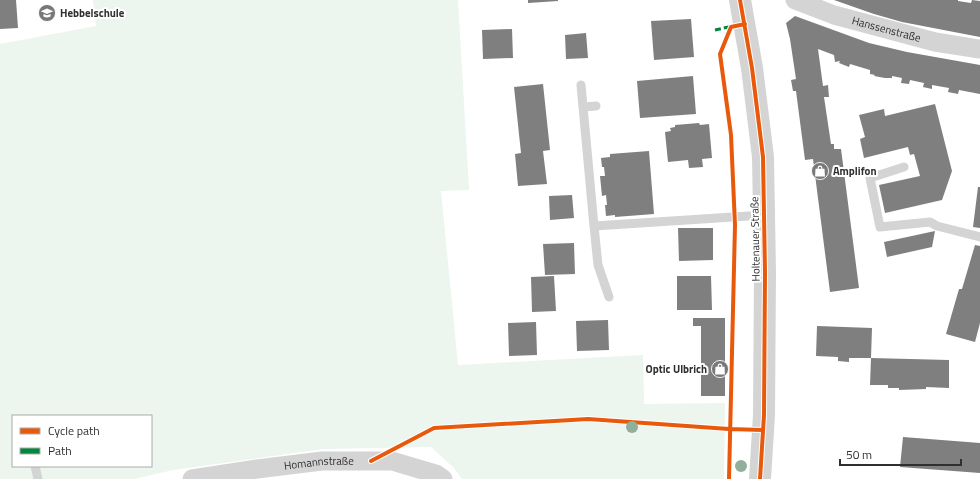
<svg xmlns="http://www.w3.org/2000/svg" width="980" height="479" viewBox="0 0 980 479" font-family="'Titillium Web',sans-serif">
<rect width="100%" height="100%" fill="#fff"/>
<path fill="#ecf5ee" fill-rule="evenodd" d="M93 0H458L469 190 441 191 458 365 643 355 644 404 725 403 724 479H462L454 468 431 447 323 449 173 470 134 479H0V44L96 26ZM13 416H151V466H13Z"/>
<path fill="#7f7f7f" d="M0 0H16L18 28 0 29Z
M528 0H558V1L528 3Z
M834 0H958V1L971 3 972 0 980 1V37L902 22 874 14Z
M795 16 869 43 907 52 980 65V94L959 90 958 94 948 92 949 88 932 85V89L923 87 924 83 910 80 909 84 901 83 902 78 892 76V78H885L874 76 875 75 870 74V70L850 64 849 67 839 63 840 61 835 62 834 55 818 49 823 86 828 85 829 97H824L831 144H834V149H841L859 288 830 292 813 159 805 160 796 91H793L791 80 796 79 790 39 786 23Z
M691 19 694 57 654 60 651 21Z
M512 29 513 58 483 59 482 30Z
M586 33 588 58 566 59 565 35Z
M693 76 696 114 640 118 637 81Z
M543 84 550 150 543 151 547 184 518 186 515 154 521 153 514 87Z
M935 104 952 171 942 200 885 213 879 185 920 176 914 154 910 155 908 147 864 158 860 139 865 137 859 115 884 109 885 116Z
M699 123 700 125 709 124 712 158 702 159 703 167 689 168 688 160 668 162 665 132 671 131 670 128 675 127V125Z
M649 151 654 214 615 217V215L606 216 605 205H607L606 195 602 196 600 176H605L604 167H602L601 158 610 157V154Z
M978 187H980V228L973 227Z
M572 195 574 218 550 220 549 196Z
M678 228H713V260L679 261Z
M935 231 932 247 887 257 884 242Z
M574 243 575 274 545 275 543 244Z
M975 245 980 246V323L975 342 946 334 959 289H962Z
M554 276 556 311 532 312 531 277Z
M677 276H711L712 310H677Z
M693 318H725V396H701V326H693Z
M608 320 609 350 577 351 576 321Z
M536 322 537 355 509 356 508 323Z
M817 326 872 328 871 358H849V362L838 361V357L816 356Z
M871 358 949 360V388L926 387V389L899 390V388H888V385H870Z
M903 437 980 443V473L900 467Z"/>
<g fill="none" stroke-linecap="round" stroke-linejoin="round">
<path stroke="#d4d4d4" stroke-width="9" d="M581 85 594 226
M583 107 596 106
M904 167 870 178 880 227 930 222 937 226 980 237
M609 297 598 265 594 226 764 215
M35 466 38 479"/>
<g stroke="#d4d4d4" stroke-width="19">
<path id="s1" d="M795 0 834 15 935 42 980 49"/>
<path id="s2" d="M192 479 257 469 322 461H392L436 474 443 479"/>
</g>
<path stroke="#d4d4d4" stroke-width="22" d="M740 0 752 68 763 157 765 272 764 415 760 479"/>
<path stroke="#00873e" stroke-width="3" stroke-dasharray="6 3" stroke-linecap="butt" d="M715 30 733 26"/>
<g stroke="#fff" stroke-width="6">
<path id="cycleway" d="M740 0 752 68 763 157 765 272 764 415 760 479
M371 461 434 428 588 419 729 429 763 430
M729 479 735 225 731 135 720 54 731 27 745 24"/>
</g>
<use href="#cycleway" stroke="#e8590c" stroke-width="4"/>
</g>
<g fill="#92af9b">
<circle cx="632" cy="427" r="6"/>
<circle cx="741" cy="466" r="6"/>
</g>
<defs>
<g id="school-disc" transform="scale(0.9)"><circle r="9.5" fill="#787878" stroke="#fff"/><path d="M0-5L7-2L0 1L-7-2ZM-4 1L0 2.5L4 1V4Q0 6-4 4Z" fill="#fff"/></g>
<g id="shop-disc" transform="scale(0.9)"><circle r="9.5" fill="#787878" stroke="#fff"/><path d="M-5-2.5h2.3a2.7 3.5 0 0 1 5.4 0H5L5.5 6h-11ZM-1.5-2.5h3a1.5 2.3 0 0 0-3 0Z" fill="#fff"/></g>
</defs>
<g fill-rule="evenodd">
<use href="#school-disc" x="47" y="13"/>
<use href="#shop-disc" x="820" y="171"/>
<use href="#shop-disc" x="720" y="369"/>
</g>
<g text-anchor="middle" stroke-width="4" stroke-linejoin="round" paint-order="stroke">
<g font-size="11" font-weight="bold" fill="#2f2f2f" stroke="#fff" text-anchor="start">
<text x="60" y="17">Hebbelschule</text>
<text x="833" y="175">Amplifon</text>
<text x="707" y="373" text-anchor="end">Optic Ulbrich</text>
</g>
<g font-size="11" fill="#2f2f2f" stroke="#fff">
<text dy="4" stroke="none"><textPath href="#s1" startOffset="96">Hanssenstraße</textPath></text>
<text transform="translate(755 239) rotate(-91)" y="4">Holtenauer Straße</text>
<text dy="4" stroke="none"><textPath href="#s2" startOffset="128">Homannstraße</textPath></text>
</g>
</g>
<rect x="12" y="415" width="140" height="52" fill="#ffffff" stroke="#acacac"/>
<rect x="20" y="428" width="20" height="6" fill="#e8590c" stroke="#acacac"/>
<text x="48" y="435" font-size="12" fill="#2f2f2f">Cycle path</text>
<rect x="20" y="448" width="20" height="6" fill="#00873e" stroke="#acacac"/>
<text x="48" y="455" font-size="12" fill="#2f2f2f">Path</text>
<path d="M840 459v6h121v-6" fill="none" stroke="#2f2f2f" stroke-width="2"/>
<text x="846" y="459" font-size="12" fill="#2f2f2f" stroke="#ffffff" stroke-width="3" paint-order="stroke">50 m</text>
</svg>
